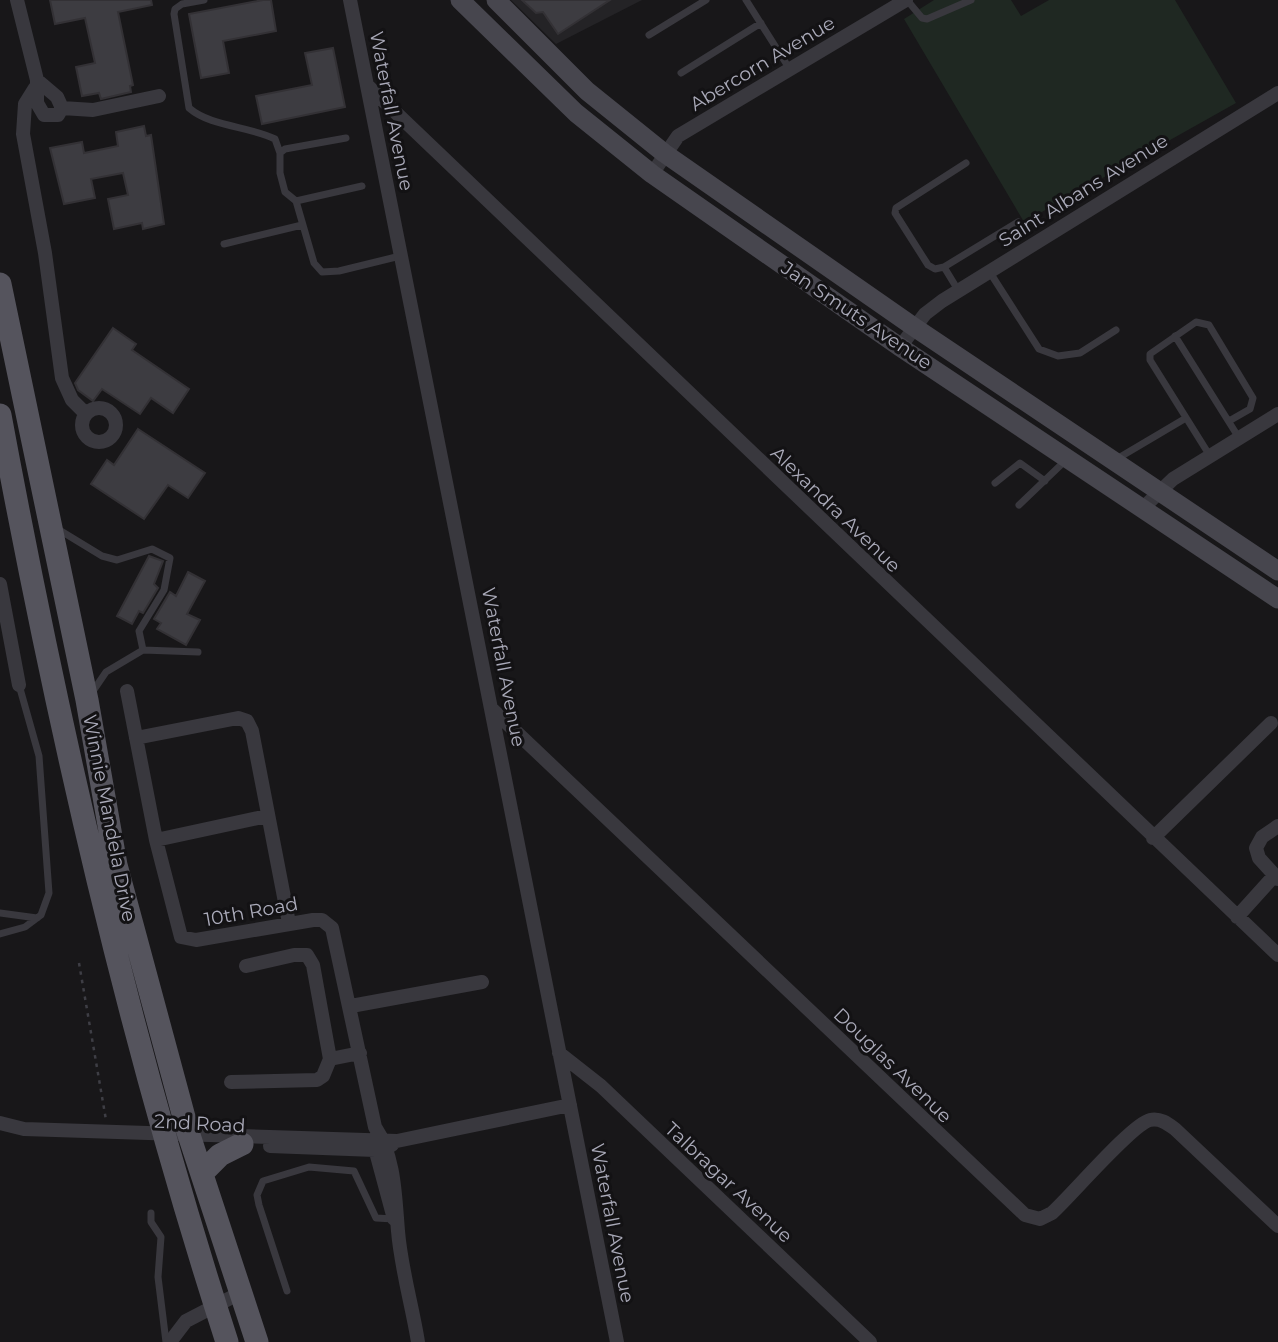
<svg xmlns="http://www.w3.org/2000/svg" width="1278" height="1342" viewBox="0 0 1278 1342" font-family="Montserrat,sans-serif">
<rect width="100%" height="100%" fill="#181719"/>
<path fill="#242326" d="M511 0H642L556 44Z"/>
<path fill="#1f2822" d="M934 0H1011L1021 16 1049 0H1175L1236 103 1024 222 904 19Z"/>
<path fill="#3d3c41" stroke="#333135" stroke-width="2" d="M50 0H151L152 5 118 12 133 85 130 86 131 92 101 99 99 93 82 96 76 67 95 63 85 18 55 24Z
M263 0H271L276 31 223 41 229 73 201 78 189 14Z
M522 0H610L558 34 543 12 536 13Z
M333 48 345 107 262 124 256 96 312 85 305 53Z
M144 126 146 136 151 135 164 224 143 229 142 223 114 229 108 199 128 195 123 173 91 179 95 198 64 204 50 148 82 142 84 153 118 146 116 132Z
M113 328 136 344 132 350 189 389 173 413 151 398 140 414 102 389 93 401 78 390 75 383Z
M138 429 205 473 188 498 168 485 144 519 91 484 107 460 114 465Z
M149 556 163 561 154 584 158 588 143 613 139 611 132 624 117 616Z
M188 572 205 581 187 614 200 620 186 645 157 629 161 623 154 619 170 592 176 596Z"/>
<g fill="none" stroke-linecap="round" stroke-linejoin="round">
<path stroke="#3e3e45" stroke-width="2.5" stroke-dasharray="3.5 5" stroke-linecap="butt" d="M79 963 106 1120"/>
<path stroke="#39383e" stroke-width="7" d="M204 0 182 4 175 9 174 14 189 108C211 127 249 126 275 139L280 153
M746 0 789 68
M907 0 922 18 927 19 971 0
M649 35 706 0
M681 73 761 23
M346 138 285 149 280 153V173L285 192 296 201 314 263 322 272 339 271 400 256
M296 201 362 186
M224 244 302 225
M944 267 935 269 928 265 895 213 896 208 966 163
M989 271 1039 349 1058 356 1080 353 1116 330
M958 290 944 267 1018 222
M1175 336 1239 438
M1210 456 1150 360V354L1196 322 1209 325 1253 398 1250 409 1229 421
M1115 460 1186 418
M995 483 1020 463 1045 481
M1019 505 1066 460
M56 528 102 556 117 560 152 549 170 558 164 590 139 631 143 650 106 672 91 694
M143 650 198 652
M0 913 37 918
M0 934 25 927 41 915 49 893 39 756 19 685
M151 1213V1222L161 1237 158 1277 166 1342
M287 1291 259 1205 257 1195 263 1181 309 1167 354 1171 376 1218 394 1219"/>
<path stroke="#39383e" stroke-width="14" d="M17 0 37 80V103L44 115H58L62 108 57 97 37 80
M350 0 617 1342
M369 87 1278 955
M35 88 25 104 23 134 45 253 62 378 72 400 86 414
M62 108 93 110 159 96
M652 174 678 136 906 0
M900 347 925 314 942 301 1278 93
M82 425a17 17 0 1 1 34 0a17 17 0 1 1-34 0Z
M1144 507 1173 479 1278 414
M0 584 19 685
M127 691 156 840 181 937 196 940 313 920H322L332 928 375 1127C395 1157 395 1196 398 1231 401 1268 412 1305 418 1342
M493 710 1025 1215 1040 1219 1052 1213C1071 1196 1132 1124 1150 1120 1160 1118 1167 1123 1175 1129L1278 1226
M136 738 238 718 247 721 252 731 289 923
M1278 826 1262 837 1256 848 1259 858 1278 879
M1153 838 1271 723
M156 840 267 816
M1237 917 1274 876
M246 966 294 955H307L313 965 330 1059
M351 1006 482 982
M559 1053 601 1086 870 1342
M231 1082 317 1080 323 1076 330 1059 360 1053
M0 1123 24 1129 397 1141 570 1105
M373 1141 394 1219
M270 1146 375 1150 392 1145
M170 1342 186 1321 240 1293"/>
<path stroke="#47464e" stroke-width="19" d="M460 0 576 113 652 174 900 347 1278 599
M496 0 587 91 664 153 914 327 1278 571"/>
<path stroke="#55545d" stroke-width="23" d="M0 284 87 700 116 865 188 1132 257 1342
M0 415C58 728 129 1039 227 1342
M202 1173 220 1155 242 1144"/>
</g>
<g text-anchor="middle" stroke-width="6" stroke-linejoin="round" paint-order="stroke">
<g font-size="19" fill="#aaaab9" stroke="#131214">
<text transform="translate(762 63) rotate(-31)" y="7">Abercorn Avenue</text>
<text transform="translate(392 111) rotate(79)" y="7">Waterfall Avenue</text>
<text transform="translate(1083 190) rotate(-32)" y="7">Saint Albans Avenue</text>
<text transform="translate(857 315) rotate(34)" y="7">Jan Smuts Avenue</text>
<text transform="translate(836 509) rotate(44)" y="7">Alexandra Avenue</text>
<text transform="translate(504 667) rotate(79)" y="7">Waterfall Avenue</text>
<text transform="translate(110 818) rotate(79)" y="7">Winnie Mandela Drive</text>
<text transform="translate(251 911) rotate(-10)" y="7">10th Road</text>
<text transform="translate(893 1065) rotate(44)" y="7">Douglas Avenue</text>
<text transform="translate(200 1123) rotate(3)" y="7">2nd Road</text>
<text transform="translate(729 1182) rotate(43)" y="7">Talbragar Avenue</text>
<text transform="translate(613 1223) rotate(79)" y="7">Waterfall Avenue</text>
</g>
</g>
</svg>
